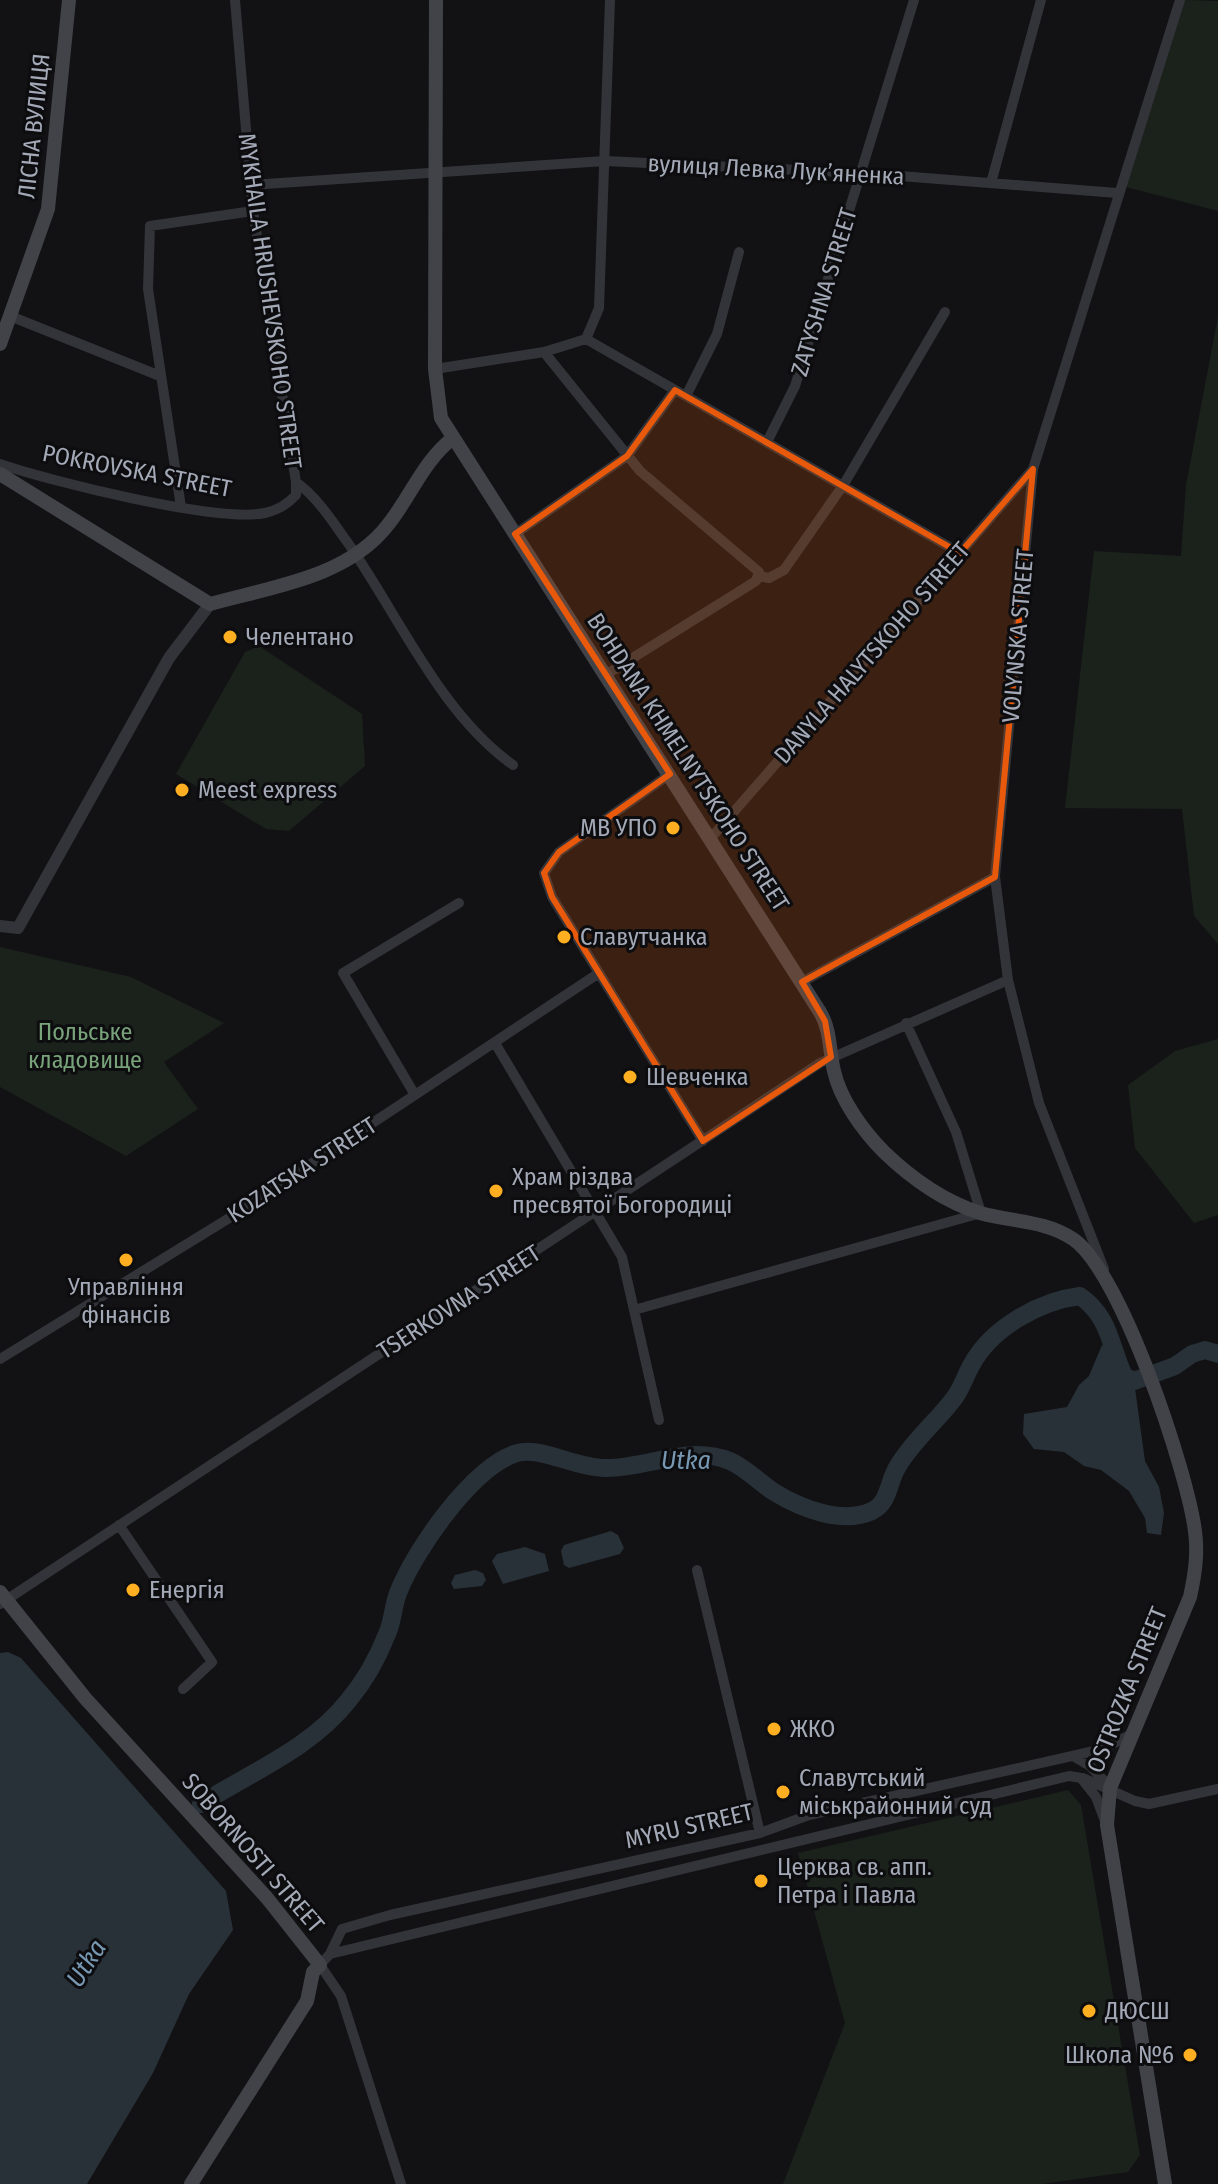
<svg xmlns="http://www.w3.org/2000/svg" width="1218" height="2184" viewBox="0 0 1218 2184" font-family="'Fira Sans Condensed',sans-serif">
<rect width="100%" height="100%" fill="#121214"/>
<path fill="#1a221b" d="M1185 0 1218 1V211L1126 187Z
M1218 316V944L1194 916 1182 809 1065 808 1094 551 1181 556 1186 485Z
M259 646 362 714 365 766 289 831 266 829 176 774 245 652Z
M0 947 131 977 224 1023 164 1062 198 1109 126 1156 0 1087Z
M1218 1039V1215L1194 1223 1135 1148 1128 1085 1175 1051Z
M1068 1790 1081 1805 1140 2155 1128 2172 1042 2184H783L845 2023 798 1853Z"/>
<path fill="#283138" d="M1102 1345 1121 1347 1134 1381 1145 1461 1159 1487 1164 1513 1161 1535 1147 1533 1145 1518 1129 1491 1101 1470 1084 1466 1064 1452 1034 1449 1023 1434 1024 1414 1067 1407 1079 1385 1089 1376Z
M611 1531 618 1535 624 1548 620 1554 569 1568 564 1565 561 1551 564 1545Z
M525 1547 545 1554 549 1571 503 1584 492 1561 497 1554Z
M475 1570 483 1573 486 1580 482 1586 454 1589 451 1583 455 1575Z
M8 1652 21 1658 226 1891 233 1930 189 1994 153 2073 87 2184H0V1653Z"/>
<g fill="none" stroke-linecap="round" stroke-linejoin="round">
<path stroke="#283138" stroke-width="18" d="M201 1804C251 1772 310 1749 348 1701 364 1682 378 1657 387 1634 393 1621 393 1606 398 1593 415 1550 472 1467 517 1453 540 1446 576 1468 605 1468 647 1469 687 1444 730 1461 746 1468 760 1483 774 1492 800 1508 842 1525 872 1511 890 1502 888 1481 898 1466 913 1441 934 1424 952 1401 961 1391 965 1376 972 1364 992 1328 1039 1301 1080 1296 1110 1317 1110 1346 1124 1376L1134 1381 1175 1366 1192 1354 1205 1350 1218 1354"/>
<path stroke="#333439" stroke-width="10" d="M235 0 253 211 296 482C318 498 332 521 348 543 399 616 440 713 513 765
M610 0 599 308 586 339 960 553
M991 183 1041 0
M250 185 605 161 862 173 1117 193
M10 316 160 376
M544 352 640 471 759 572 756 581 607 674
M435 369 544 352 586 339
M686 396 717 334 739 252
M767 442 795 386 914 0
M0 464C50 481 217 523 265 513 278 510 287 505 296 495V482
M181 507 148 289 150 226 253 211
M515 534 627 456 675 390
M759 576 769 578 784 570 844 484 945 312
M670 774 559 852 544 873 552 897 703 1141
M711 838 1033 469
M802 982 995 877
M495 1043 622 1257 634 1310 981 1213 956 1132 906 1023
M415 1095 343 973 459 903
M1104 1269 1039 1103 1008 980 995 877 1033 469 1180 0
M634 1310 659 1420
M0 1359 226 1220 599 973
M119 1525 212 1662 183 1689
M697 1570 760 1833
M0 1604 820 1063 1008 980
M1073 1756 1090 1766 1109 1786
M1083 1778 1135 1801 1149 1804 1218 1789
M330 1954 1069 1776 1081 1778 1096 1797 1105 1821
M401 2184 341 1996 320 1965 330 1954 342 1929 390 1915 760 1833 809 1815 1103 1749 1130 1735"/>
<path stroke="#333439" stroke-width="12" d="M0 926 18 928 169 658 210 604"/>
<path stroke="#414349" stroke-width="14" d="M436 0 435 369 441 418 820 1012C831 1030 829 1051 834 1071 840 1099 863 1131 884 1152 912 1179 943 1201 980 1213 1011 1222 1045 1220 1073 1239 1121 1271 1187 1471 1195 1531 1198 1554 1195 1574 1190 1597L1110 1788 1107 1825 1165 2184
M0 344 48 209 69 0
M0 474 210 604C270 587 346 578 387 526 410 498 423 461 453 438
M0 1592 85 1698 267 1898 320 1965 313 1972 307 2001 191 2184"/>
</g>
<path fill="#e8590c" fill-opacity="0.2" stroke="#e8590c" stroke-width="6" stroke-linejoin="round" d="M675 390 960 553 1033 469 995 877 802 982 825 1021 831 1057 703 1141 552 897 544 873 559 852 670 774 515 534 627 456Z"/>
<g fill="#feaf21" stroke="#0d0d0f" stroke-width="3">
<circle cx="230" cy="637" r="8"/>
<circle cx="182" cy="790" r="8"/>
<circle cx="673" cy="828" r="8"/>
<circle cx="564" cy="937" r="8"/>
<circle cx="630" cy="1077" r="8"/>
<circle cx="496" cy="1191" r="8"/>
<circle cx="126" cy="1260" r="8"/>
<circle cx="133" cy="1590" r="8"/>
<circle cx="774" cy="1729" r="8"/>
<circle cx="783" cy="1792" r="8"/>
<circle cx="761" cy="1881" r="8"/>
<circle cx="1089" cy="2011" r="8"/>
<circle cx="1190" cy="2055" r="8"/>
</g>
<g text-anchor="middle" stroke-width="6" stroke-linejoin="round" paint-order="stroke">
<g font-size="24" fill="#a3a9b6" stroke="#0d0d0f">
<text transform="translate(34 126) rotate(-84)" y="8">ЛІСНА ВУЛИЦЯ</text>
<text transform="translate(776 170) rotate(3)" y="8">вулиця Левка Лукʼяненка</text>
<text transform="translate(824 292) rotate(-73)" y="8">ZATYSHNA STREET</text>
<text transform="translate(270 301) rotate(82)" y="8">MYKHAILA HRUSHEVSKOHO STREET</text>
<text transform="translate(137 471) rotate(11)" y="8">POKROVSKA STREET</text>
<text transform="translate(1018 636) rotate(-85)" y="8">VOLYNSKA STREET</text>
<text transform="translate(872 653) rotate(-49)" y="8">DANYLA HALYTSKOHO STREET</text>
<text transform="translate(688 762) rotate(57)" y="8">BOHDANA KHMELNYTSKOHO STREET</text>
<text transform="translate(302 1170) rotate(-33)" y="8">KOZATSKA STREET</text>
<text transform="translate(459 1302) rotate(-33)" y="8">TSERKOVNA STREET</text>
<text transform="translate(1127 1690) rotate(-68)" y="8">OSTROZKA STREET</text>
<text transform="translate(689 1826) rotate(-13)" y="8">MYRU STREET</text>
<text transform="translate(253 1853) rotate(49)" y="8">SOBORNOSTI STREET</text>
</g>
<g font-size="24" fill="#a3a9b6" stroke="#0d0d0f" text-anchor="start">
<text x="246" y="645">Челентано</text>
<text x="198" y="798">Meest express</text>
<text x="657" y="836" text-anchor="end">МВ УПО</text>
<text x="580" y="945">Славутчанка</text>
<text x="646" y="1085">Шевченка</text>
<text x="512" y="1185">Храм різдва<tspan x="512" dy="28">пресвятої Богородиці</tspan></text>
<text x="126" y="1295" text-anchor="middle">Управління<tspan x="126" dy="28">фінансів</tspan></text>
<text x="149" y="1598">Енергія</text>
<text x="790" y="1737">ЖКО</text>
<text x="799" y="1786">Славутський<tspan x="799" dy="28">міськрайонний суд</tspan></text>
<text x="777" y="1875">Церква св. апп.<tspan x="777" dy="28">Петра і Павла</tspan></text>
<text x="1105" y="2019">ДЮСШ</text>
<text x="1174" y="2063" text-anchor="end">Школа №6</text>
</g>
<g font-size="24" fill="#78a27a" stroke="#0d0d0f">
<text x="85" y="1040">Польське<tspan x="85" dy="28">кладовище</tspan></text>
</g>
<g font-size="26" font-style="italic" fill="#7798b3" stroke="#0d0d0f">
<text x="686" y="1469">Utka</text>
<text transform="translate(86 1963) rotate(-57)" y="9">Utka</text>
</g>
</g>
</svg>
